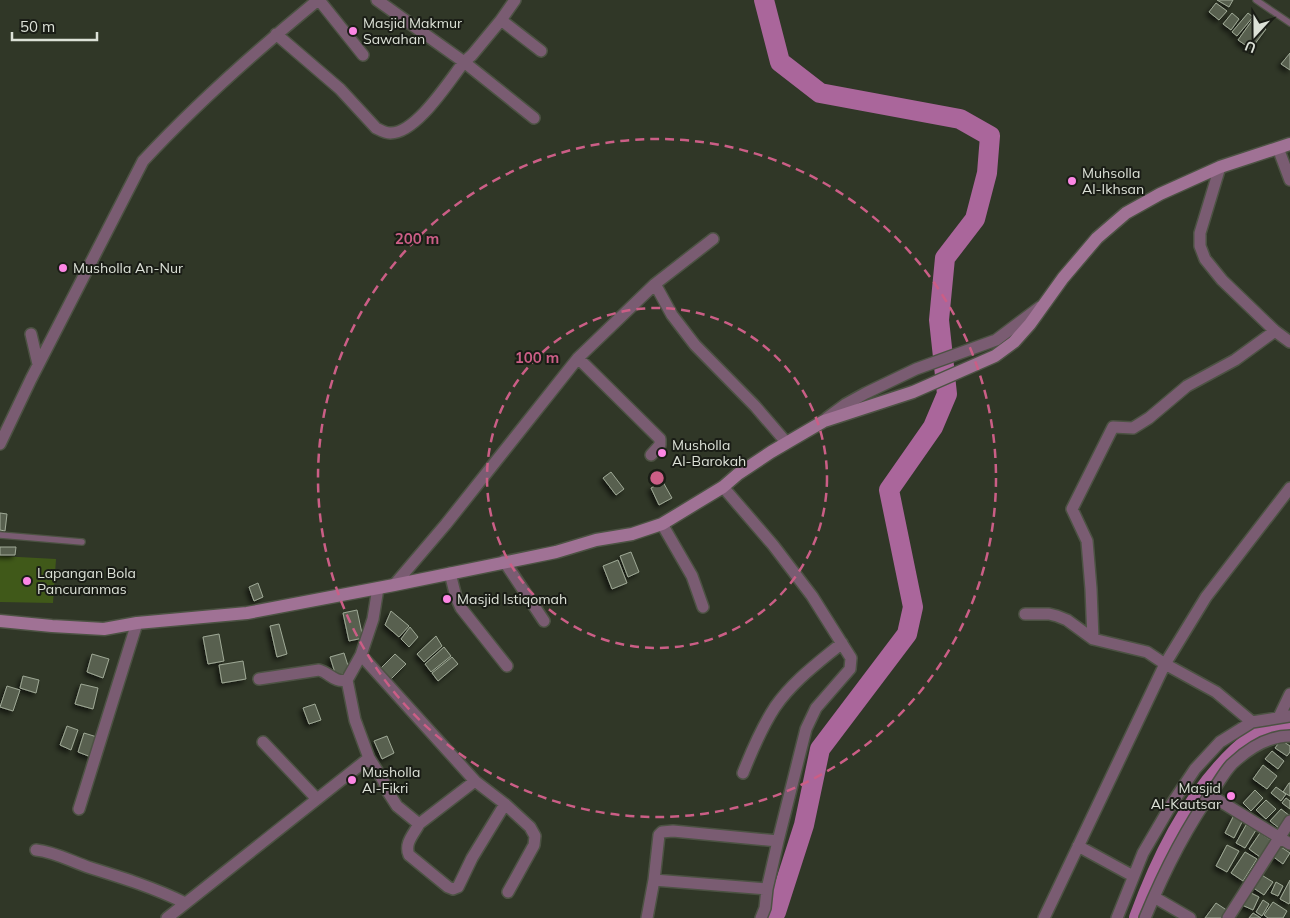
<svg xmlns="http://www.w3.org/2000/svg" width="1290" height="918" viewBox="0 0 1290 918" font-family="Mulish,sans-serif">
<defs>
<filter id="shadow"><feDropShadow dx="-3" dy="3" stdDeviation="2.5" flood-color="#0009"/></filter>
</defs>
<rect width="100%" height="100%" fill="#303727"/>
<path fill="#405919" d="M0 556 56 559 53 603 0 602Z"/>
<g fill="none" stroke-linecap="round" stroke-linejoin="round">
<path stroke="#aa669b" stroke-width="20" d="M764 0 780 62 820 93 960 119 990 136 987 173 975 219 945 258 939 320 947 394 933 427 889 490 913 607 907 634 820 749 804 825 776 912 772 918
M1139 918C1163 852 1199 780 1256 737 1261 733 1268 726 1275 724 1279 723 1285 724 1290 724"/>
</g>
<path fill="#596150" stroke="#9fa996" filter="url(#shadow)" d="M1217 0H1233L1229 7Z
M1216 3 1227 11 1219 20 1209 12Z
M1232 13 1239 19 1231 30 1223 24Z
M1248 13 1253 17 1237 36 1232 32Z
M1253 19 1266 29 1251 49 1238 40Z
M1290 53V70L1281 64Z
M611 472 624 489 616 495 603 478Z
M663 482 672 498 659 505 651 488Z
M0 513 7 514 5 531 0 530Z
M0 547H16L15 555H0Z
M631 552 639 572 628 577 620 556Z
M618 560 627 583 612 589 603 566Z
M258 583 263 597 254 601 249 587Z
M357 610 363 638 349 641 343 613Z
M391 611 409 626 399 637 385 625Z
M279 624 287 654 277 657 270 626Z
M410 627 418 637 409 647 401 639Z
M219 634 224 661 208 664 203 637Z
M436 636 442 646 424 662 417 654Z
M444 647 451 656 431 672 425 664Z
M344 653 350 672 336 676 330 657Z
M92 654 109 659 103 678 87 672Z
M395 654 406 664 391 679 380 669Z
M452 657 458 664 438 681 432 673Z
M243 661 246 679 222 683 219 665Z
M23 676 39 680 36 693 20 688Z
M81 684 98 688 93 709 75 704Z
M7 686 20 690 13 711 0 707Z
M315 704 321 720 309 724 303 708Z
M67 726 78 730 71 750 60 745Z
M84 733 97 737 91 757 78 752Z
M387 736 394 753 382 759 374 741Z
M1281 740 1290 746V752L1287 756 1275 748Z
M1272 751 1284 761 1278 769 1265 759Z
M1263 765 1277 776 1267 789 1253 779Z
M1289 783H1290V796L1283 792Z
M1276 787 1286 794 1281 801 1271 793Z
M1255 790 1263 798 1251 811 1243 803Z
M1286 798 1290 801V809L1282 803Z
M1266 800 1276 809 1266 819 1256 810Z
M1281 809 1290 816 1279 828 1270 821Z
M1234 815 1243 820 1234 838 1225 833Z
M1246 825 1256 830 1245 848 1236 843Z
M1260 833 1272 841 1260 857 1249 849Z
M1227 845 1239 851 1227 872 1216 866Z
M1278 845 1290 853 1283 864 1271 855Z
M1245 852 1257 859 1243 881 1231 873Z
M1260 874 1273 882 1264 895 1252 887Z
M1290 880V902L1289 904 1280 899Z
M1276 882 1283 886 1278 896 1271 893Z
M1249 892 1259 897 1253 910 1242 905Z
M1263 900 1269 904 1262 916 1256 912Z
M1273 902 1287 911 1283 918H1268L1264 915Z
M1216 903 1228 911 1223 918H1205Z
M1253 913 1261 918H1249Z"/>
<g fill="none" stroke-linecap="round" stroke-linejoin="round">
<g stroke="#4c5243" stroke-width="8">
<path id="lane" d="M1256 0 1290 23
M0 535 82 542"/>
</g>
<g stroke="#4c5243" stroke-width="14">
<path id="street" d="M319 0 363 55
M377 0 464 62 472 55 501 20 541 51
M501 20 515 0
M276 34 340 89 376 128C380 130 385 133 390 133 416 134 449 81 464 62L534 118
M1278 148 1290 180
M1220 167 1200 233V246L1205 259 1222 280 1275 331 1290 342
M655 284 672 315 695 345 755 406 786 442
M31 334 38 364
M578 358 660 439V445L651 455
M827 418 846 404 866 393 916 369 996 340 1040 307
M0 444 31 379 143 161C197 103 257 50 318 0
M723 487 773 545 812 596 851 658 850 669 816 708 806 729 778 841
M662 524 692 576 703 607
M504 561 544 621
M450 573 456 597 461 608 507 666
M394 585 446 524 578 358 655 284 713 239
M1025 614H1049L1057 616 1067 620 1093 639 1147 652 1165 664 1216 692 1252 722 1290 716
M1093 639 1091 589 1087 541 1072 509 1113 427 1133 428 1149 418 1187 386 1235 360 1275 331
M361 655 475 781 505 804 530 827 535 836 534 845 508 892
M259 679 319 670C330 673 334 683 347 680
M1279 717 1290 694
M263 742 317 799
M369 758 383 780 388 792 397 806 419 824C414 834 404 843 409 855L448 887 453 889 458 887 472 858 505 804
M743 773C752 750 762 727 775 707 793 681 818 663 842 643
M1210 795 1290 844
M79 809 137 623
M419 824 475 781
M1078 846 1133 876
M36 850C56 852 72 862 91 868 123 878 155 888 185 903
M654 880 767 889
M1154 897 1190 918
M167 918 369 758 355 720 347 680 361 655 373 619 378 588
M647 918 654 880 659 835 662 832 673 831 778 841 767 889 765 908 761 918
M1044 918 1165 664 1206 597 1290 488
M1117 918 1143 853 1171 805 1195 769 1220 742 1252 722
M1145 918C1163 874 1186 828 1214 789 1220 781 1225 771 1232 764 1248 749 1268 736 1290 736
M1228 918 1290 821"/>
</g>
<g stroke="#4c5243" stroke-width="15">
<path id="secondary" d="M0 621 52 626 104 629 137 623 247 613 394 585 556 552 596 540 632 534 662 524 723 487 738 474 771 452 824 421 913 392 995 356 1014 342 1030 324 1063 278 1097 238 1126 213 1160 194 1220 167 1290 144"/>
</g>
<use href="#lane" stroke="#7a5c72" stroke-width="5.5"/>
<use href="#street" stroke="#7a5c72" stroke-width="11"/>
<use href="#secondary" stroke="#a07295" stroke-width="12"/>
</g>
<g fill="none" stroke="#cb5e86" stroke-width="2.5" stroke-dasharray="9 6">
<circle cx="657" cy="478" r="170"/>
<circle cx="657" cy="478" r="339"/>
</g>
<g fill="#fc86e4" stroke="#1a1d16" stroke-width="2">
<circle cx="353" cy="31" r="5"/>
<circle cx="1072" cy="181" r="5"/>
<circle cx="63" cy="268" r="5"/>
<circle cx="662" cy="453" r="5"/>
<circle cx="27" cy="581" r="5"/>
<circle cx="447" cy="599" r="5"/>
<circle cx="352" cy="780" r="5"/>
<circle cx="1231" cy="796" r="5"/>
</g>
<g text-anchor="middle" stroke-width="4" stroke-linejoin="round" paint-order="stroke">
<g font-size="14" fill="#dce1d7" stroke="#1a1d16" text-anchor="start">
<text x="363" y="28">Masjid Makmur<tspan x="363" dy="16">Sawahan</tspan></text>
<text x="1082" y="178">Muhsolla<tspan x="1082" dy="16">Al-Ikhsan</tspan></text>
<text x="73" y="273">Musholla An-Nur</text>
<text x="672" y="450">Musholla<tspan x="672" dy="16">Al-Barokah</tspan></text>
<text x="37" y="578">Lapangan Bola<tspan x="37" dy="16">Pancuranmas</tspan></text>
<text x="457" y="604">Masjid Istiqomah</text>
<text x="362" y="777">Musholla<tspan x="362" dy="16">Al-Fikri</tspan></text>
<text x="1221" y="793" text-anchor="end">Masjid<tspan x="1221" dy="16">Al-Kautsar</tspan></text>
</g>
</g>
<circle cx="657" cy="478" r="8" fill="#cb5e86" stroke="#1a1d16" stroke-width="2.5"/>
<g font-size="15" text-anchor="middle" font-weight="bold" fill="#cb5e86" stroke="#1a1d16" stroke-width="4" stroke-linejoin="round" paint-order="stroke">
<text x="417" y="244">200 m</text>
<text x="537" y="363">100 m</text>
</g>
<g transform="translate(1255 35) rotate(201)" stroke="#1a1d16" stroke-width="4" paint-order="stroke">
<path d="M0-4L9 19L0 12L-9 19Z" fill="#dce1d7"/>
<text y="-8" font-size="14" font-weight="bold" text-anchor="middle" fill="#dce1d7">U</text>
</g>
<path d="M12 32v8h85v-8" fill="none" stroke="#dce1d7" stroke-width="2.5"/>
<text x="20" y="32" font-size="15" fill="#dce1d7" stroke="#1a1d16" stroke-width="4" paint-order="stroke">50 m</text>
</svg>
